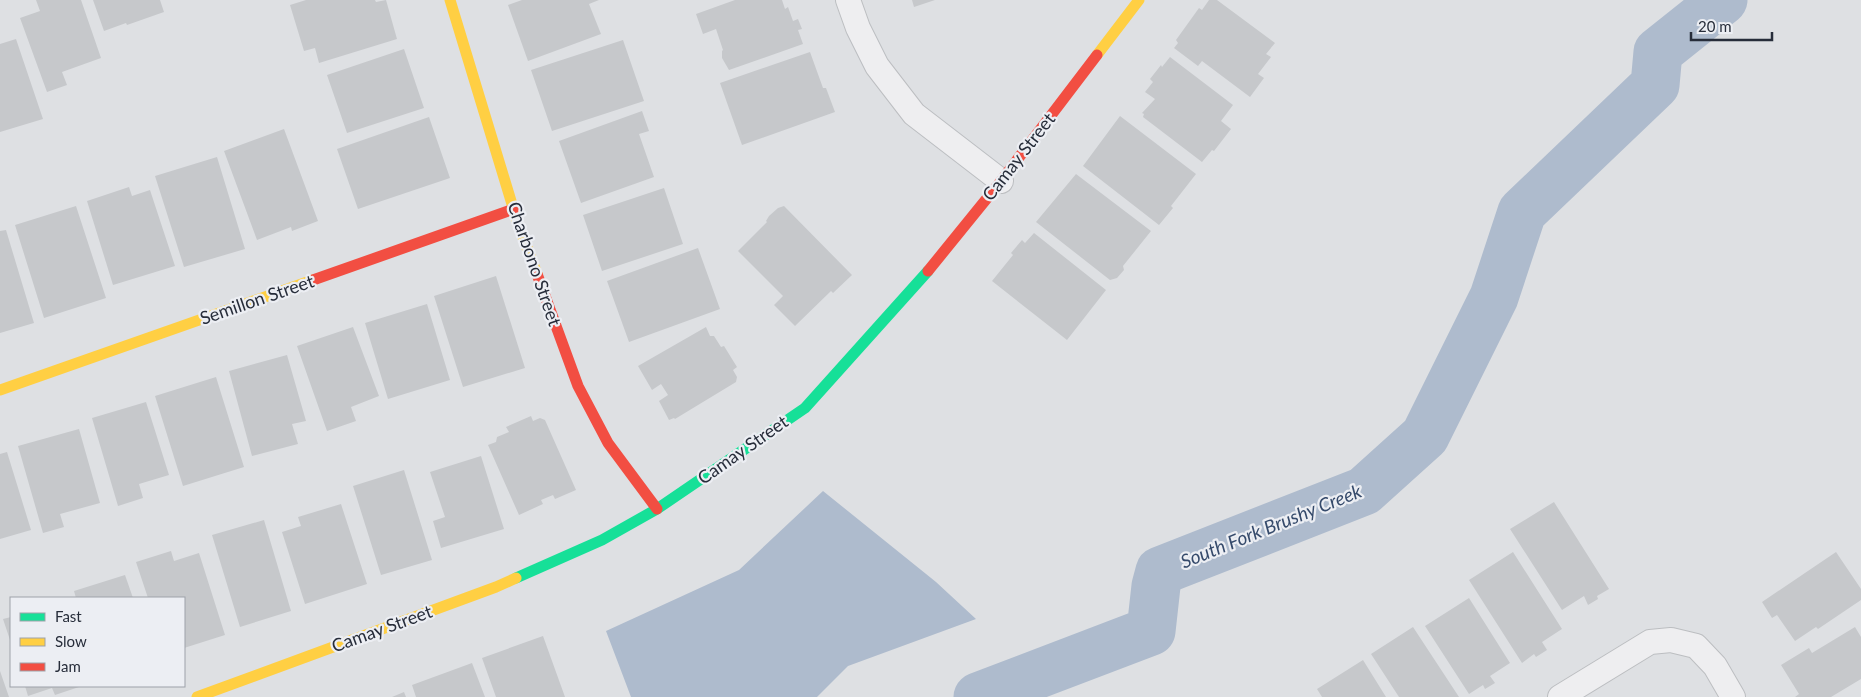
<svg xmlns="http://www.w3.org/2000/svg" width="1861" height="697" viewBox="0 0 1861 697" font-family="Lato,sans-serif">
<rect width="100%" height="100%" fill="#dee0e3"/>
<path fill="#aebbcd" d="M823 491 936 582 976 619 848 666 817 697H631L606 631 739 570Z"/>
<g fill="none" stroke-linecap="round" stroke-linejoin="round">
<path stroke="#aebbcd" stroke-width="49" d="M978 697 1151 631 1156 586 1160 571 1364 491 1425 436 1494 297 1522 212 1655 85 1658 52 1723 0"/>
</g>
<path fill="#c6c8cb" d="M36 0H81L101 58 62 72 67 85 47 92 20 18 40 11Z
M93 0H160L164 12 127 25 126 23 104 31Z
M306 0H375L376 2 386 0 397 39 319 63 315 48 304 51 290 5Z
M522 0H599L589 4 601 34 528 61 508 5Z
M735 0H782L785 9 788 7 793 21 798 19 802 29 798 30 803 44 729 70 722 58V51L723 50 716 29 703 34 696 14Z
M912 0H935L914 7Z
M1209 0H1217L1275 43 1266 54 1271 57 1258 74 1264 78 1250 97 1202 61 1198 66 1174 48 1178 43 1176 40 1199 8 1202 10Z
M16 39 43 119 0 132V44Z
M623 40 644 101 552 131 531 70Z
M404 49 424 108 347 133 327 75Z
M810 52 823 88H826L835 112 742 145 720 83Z
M1170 57 1233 105 1221 121 1231 129 1214 151 1212 150 1202 162 1143 117 1144 114 1142 113 1155 99 1145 92 1153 82 1150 79 1161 65 1162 67Z
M642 111 649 131 639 134 654 177 581 203 559 141Z
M1120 116 1196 174 1171 206 1173 208 1159 225 1083 166Z
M429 117 450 178 358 209 337 149Z
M284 129 318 221 292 231 291 227 257 240 224 151Z
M217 157 245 249 184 267 155 176Z
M1076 174 1151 231 1123 266 1124 270 1117 278 1110 280 1036 222Z
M129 187 132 196 150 190 175 266 113 285 87 201Z
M664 188 683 244 602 271 583 215Z
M76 206 106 298 44 318 15 225Z
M784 206 852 275 833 293 831 291 795 326 774 305 783 296 738 251 767 222 766 221 769 216 778 208Z
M6 230 34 323 0 333V231Z
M1034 233 1106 290 1067 340 992 281 1013 255 1011 253 1022 240 1025 243Z
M698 248 720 309 629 342 607 281Z
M496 276 525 368 463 387 434 296Z
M427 304 450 380 388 399 365 323Z
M353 327 379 396 351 407 356 421 327 431 297 346Z
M706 327 710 336H714L721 347 724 346 737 367 733 370 737 377 736 382 675 419 674 418 669 420 659 401 668 395 661 384 652 390 638 366Z
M287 355 306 421 292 424 298 444 252 456 229 371Z
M216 377 244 467 183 486 155 396Z
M146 402 169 475 139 484 143 498 118 506 92 418Z
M531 416 533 421 540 418 545 420 576 490 555 499 553 495 541 500 543 504 519 515 488 445 496 442 497 437 509 432 506 427Z
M79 429 100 503 60 514 64 527 43 533 18 446Z
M7 452 31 530 0 539V454Z
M481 456 504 529 441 548 433 521 445 517 430 472Z
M404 470 432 560 381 575 353 486Z
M1554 502 1609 589 1597 596 1598 599 1588 605 1584 596 1562 610 1510 529Z
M341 504 367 584 305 604 282 532 301 526 298 517Z
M264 520 291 611 240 627 212 535Z
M171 551 174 561 199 553 225 635 184 648V598H148L136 562Z
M1513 552 1562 629 1542 642 1547 650 1536 657 1534 654 1522 663 1469 580Z
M1836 552 1861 589V600L1818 629 1816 627 1795 641 1777 615 1772 618 1762 602Z
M125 575 133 598H76L74 591Z
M1469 598 1510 663 1490 676 1495 683 1485 689 1483 685 1469 694 1425 626Z
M11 617V643L3 619Z
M1413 627 1459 697H1399L1371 654Z
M1855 627 1861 637V679L1831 697H1795L1799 694 1781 665 1809 648 1812 653Z
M543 636 565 697H496L482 658Z
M1363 660 1386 697H1322L1317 689Z
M472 663 485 697H416L412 685Z
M0 671 9 697H0Z
M25 686H82L55 695 52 688 28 696Z
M404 692 406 697H392Z"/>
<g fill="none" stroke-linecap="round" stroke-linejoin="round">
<g stroke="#bcbec1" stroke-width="26">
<path id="street" d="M848 0 858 28 877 66 914 114 1001 181
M1560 697 1650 642 1671 640 1696 646 1715 666 1733 697"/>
</g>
<use href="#street" stroke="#eeeef0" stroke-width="24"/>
<path stroke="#16e098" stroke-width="11" d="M516 578 602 540 657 509 805 408 928 271"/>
<path stroke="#ffcf43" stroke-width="11" d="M450 0 518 224 537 274
M1097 55 1139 0
M0 390 313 280
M197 697 496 587 516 578"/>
<path stroke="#f24e42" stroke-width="11" d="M928 271 1001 181 1097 55
M537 274 578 386 608 443 657 509
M313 280 514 209"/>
</g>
<g text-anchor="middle" stroke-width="4.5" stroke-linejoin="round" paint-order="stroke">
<g font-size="18" fill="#272d3a" stroke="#eceef3">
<text transform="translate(1019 157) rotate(-52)" y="6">Camay Street</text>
<text transform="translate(534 264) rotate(71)" y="6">Charbono Street</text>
<text transform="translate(257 300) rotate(-19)" y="6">Semillon Street</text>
<text transform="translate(743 450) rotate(-35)" y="6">Camay Street</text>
<text transform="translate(382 629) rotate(-20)" y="6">Camay Street</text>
</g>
<g font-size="19" font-style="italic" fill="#354a6b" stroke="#eceef3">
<text transform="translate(1271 526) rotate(-22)" y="7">South Fork Brushy Creek</text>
</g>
</g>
<rect x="10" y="597" width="175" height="90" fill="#eceef3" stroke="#9da1a9"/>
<rect x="20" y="613" width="25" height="8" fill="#16e098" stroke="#9da1a9"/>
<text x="55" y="622" font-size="15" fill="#272d3a">Fast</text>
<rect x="20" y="638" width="25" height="8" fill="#ffcf43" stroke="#9da1a9"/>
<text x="55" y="647" font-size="15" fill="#272d3a">Slow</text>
<rect x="20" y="663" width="25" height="8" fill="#f24e42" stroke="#9da1a9"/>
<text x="55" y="672" font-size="15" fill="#272d3a">Jam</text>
<path d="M1691 32v8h81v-8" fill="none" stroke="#272d3a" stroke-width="2.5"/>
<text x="1698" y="32" font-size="15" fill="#272d3a" stroke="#eceef3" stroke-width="4" paint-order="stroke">20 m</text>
</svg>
